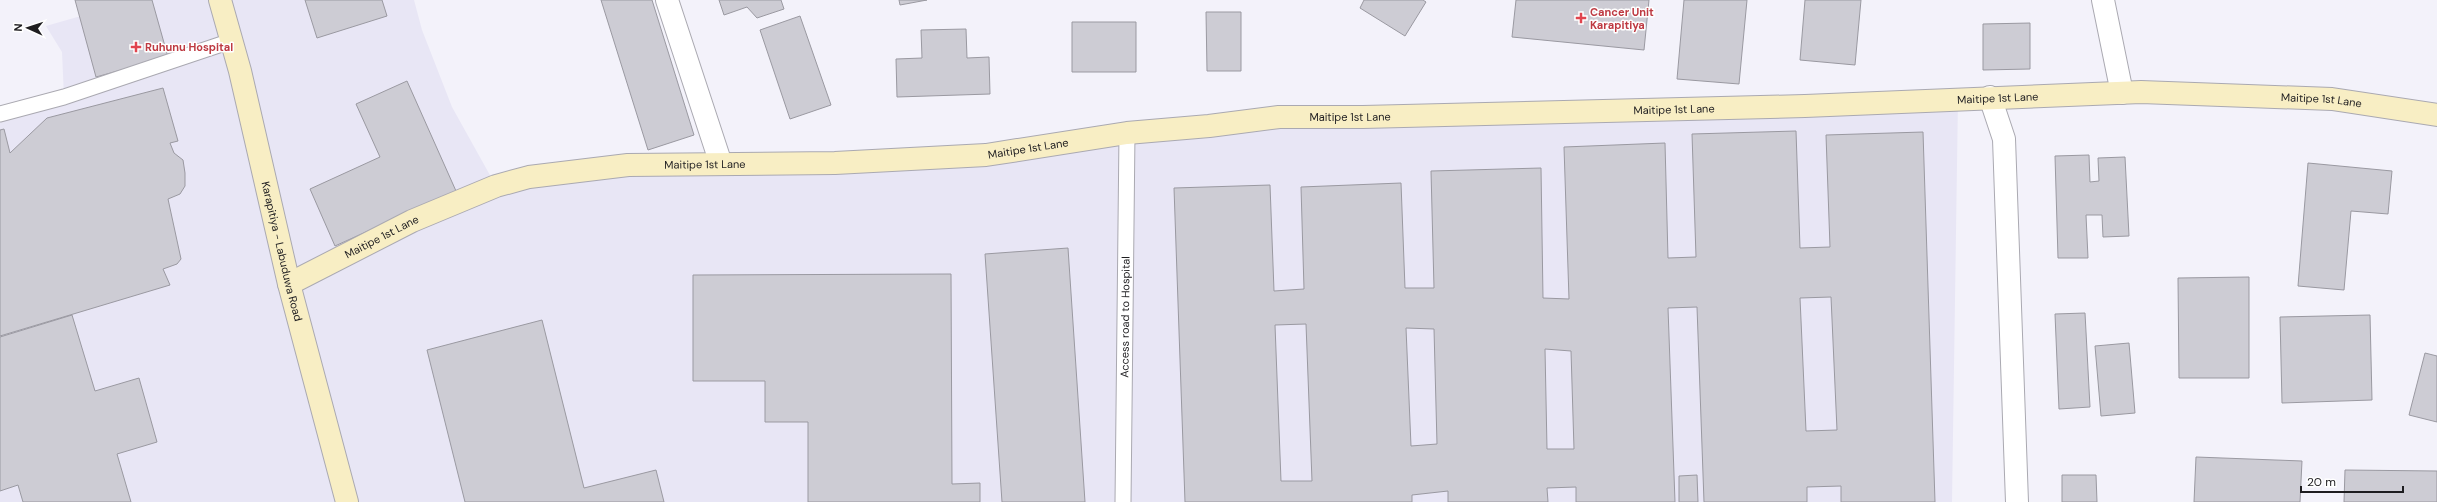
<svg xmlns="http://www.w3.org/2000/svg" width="2437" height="502" viewBox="0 0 2437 502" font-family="'DM Sans',sans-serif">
<rect width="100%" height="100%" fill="#f3f2fa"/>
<path fill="#e8e6f5" d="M137 0H414L422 30 452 107 496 186 529 177 835 163 1127 133 1958 98 1952 502H0V114L64 97 62 52 46 26Z"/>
<path fill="#cdccd4" stroke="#9a99a1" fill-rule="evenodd" d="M75 0H152L168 57 96 77Z
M305 0H382L387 16 317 38Z
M601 0H652L694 135 648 150Z
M719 0H781L784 9 757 18 747 7 724 15Z
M899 0H927L900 5Z
M1364 0H1423L1426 2 1405 36 1360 8Z
M1516 0H1649L1644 50 1512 37Z
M1684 0H1747L1739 84 1677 79Z
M1805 0H1861L1855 65 1800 60Z
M1206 12H1241V71H1207Z
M800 16 831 105 790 119 760 30Z
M1072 22H1136V72H1072Z
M2030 23V69L1983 70V24Z
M966 29 967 58 989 57 990 94 897 97 896 59 922 58 921 30Z
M407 81 456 191 335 246 310 189 380 157 356 104Z
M163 88 178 141 170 143 174 153 183 160 185 173V186L180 194 168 199 181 259 177 264 163 269 170 285 0 336V130L4 129 10 153 47 118Z
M1796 131 1800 248 1830 247 1826 135 1923 132 1935 502H1841V486L1807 487V502H1704L1697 307 1668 308 1675 502H1576V487L1547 488 1548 502H1448V491L1412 495V502H1185L1174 188 1270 185 1274 291 1304 289 1301 187 1401 183 1405 288H1434L1431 171 1541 168 1543 298 1569 299 1564 147 1665 143 1668 258 1696 257 1692 134ZM1831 297 1837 430 1806 431 1800 298ZM1306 324 1312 481H1281L1275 325ZM1406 328 1434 329 1437 444 1411 446ZM1545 349 1571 351 1574 449H1547Z
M2089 155 2090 182 2099 181 2098 158 2125 157 2129 236 2103 237 2102 215H2086L2088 258H2058L2055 156Z
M2308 163 2392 171 2388 214 2351 211 2344 290 2298 286Z
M1068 248 1085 502H1002L985 254Z
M951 274 952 484 980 483V502H808V422H765V381H693V275Z
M2249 277V378H2179L2178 278Z
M2085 313 2090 407 2059 409 2055 314Z
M72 315 95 391 139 378 157 442 117 454 131 502H23L18 485 0 491V337Z
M2370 315 2372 400 2282 403 2280 317Z
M542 320 584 488 656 470 664 502H465L427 350Z
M2129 343 2135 413 2101 416 2095 346Z
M2425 353 2437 356V422L2409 415Z
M2196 457 2302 461 2300 502H2194Z
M2345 470 2437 471V502H2344Z
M1697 475 1698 502H1679V476Z
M2062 475H2096L2097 502H2062Z"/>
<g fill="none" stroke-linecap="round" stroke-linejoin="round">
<g stroke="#aaa9b1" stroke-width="17">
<g id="lane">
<path d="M0 114 64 97 231 41"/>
<path id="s1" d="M1123 502 1127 133"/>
</g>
</g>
<g stroke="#aaa9b1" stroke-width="24">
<path id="street" d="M667 0 721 164
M2103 0 2122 93
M1990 97 2004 139 2017 502"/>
</g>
<g stroke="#aaa9b1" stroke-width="24">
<g id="secondary">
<path id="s2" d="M220 0 240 71 289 284 347 502"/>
<path id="s3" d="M289 284 412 221 496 186 529 177 628 165 835 163 986 155 1127 133 1209 126 1279 117H1363L1805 106 2141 92 2332 99 2437 115"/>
</g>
</g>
<use href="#lane" stroke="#fff" stroke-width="15"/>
<use href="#street" stroke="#fff" stroke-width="22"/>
<use href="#secondary" stroke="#f8eec4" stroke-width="22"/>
</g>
<g fill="#e0444e" stroke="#fff" stroke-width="1.5">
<path d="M1579 12h4v4h4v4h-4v4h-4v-4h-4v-4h4z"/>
<path d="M134 41h4v4h4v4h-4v4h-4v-4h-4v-4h4z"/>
</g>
<g text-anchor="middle" stroke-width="3" stroke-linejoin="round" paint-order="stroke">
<g font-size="11" font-weight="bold" fill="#be3a42" stroke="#fff" text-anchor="start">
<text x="1590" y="16">Cancer Unit<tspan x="1590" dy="13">Karapitiya</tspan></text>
<text x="145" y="51">Ruhunu Hospital</text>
</g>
<g font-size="11" fill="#1e1d20" stroke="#fff">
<text dy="4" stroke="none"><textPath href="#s3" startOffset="1736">Maitipe 1st Lane</textPath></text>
<text dy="4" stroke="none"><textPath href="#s3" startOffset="2060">Maitipe 1st Lane</textPath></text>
<text dy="4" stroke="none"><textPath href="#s3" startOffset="1412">Maitipe 1st Lane</textPath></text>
<text dy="4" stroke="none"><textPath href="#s3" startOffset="1088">Maitipe 1st Lane</textPath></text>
<text dy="4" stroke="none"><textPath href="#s3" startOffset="764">Maitipe 1st Lane</textPath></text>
<text dy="4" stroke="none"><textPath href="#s3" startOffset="440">Maitipe 1st Lane</textPath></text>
<text dy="4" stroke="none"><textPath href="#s3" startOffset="104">Maitipe 1st Lane</textPath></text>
<text dy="4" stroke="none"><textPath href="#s2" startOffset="259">Karapitiya - Labuduwa Road</textPath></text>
<text dy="4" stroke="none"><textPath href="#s1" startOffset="185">Access road to Hospital</textPath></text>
</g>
</g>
<g transform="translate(28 28) rotate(273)" stroke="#ffffff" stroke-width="3" paint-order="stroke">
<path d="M0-3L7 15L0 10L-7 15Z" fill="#1e1d20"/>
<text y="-6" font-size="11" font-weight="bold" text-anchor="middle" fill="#1e1d20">N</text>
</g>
<path d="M2301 486v6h102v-6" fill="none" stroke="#1e1d20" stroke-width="2"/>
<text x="2307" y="486" font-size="12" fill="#1e1d20" stroke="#ffffff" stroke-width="3" paint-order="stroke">20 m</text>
</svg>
